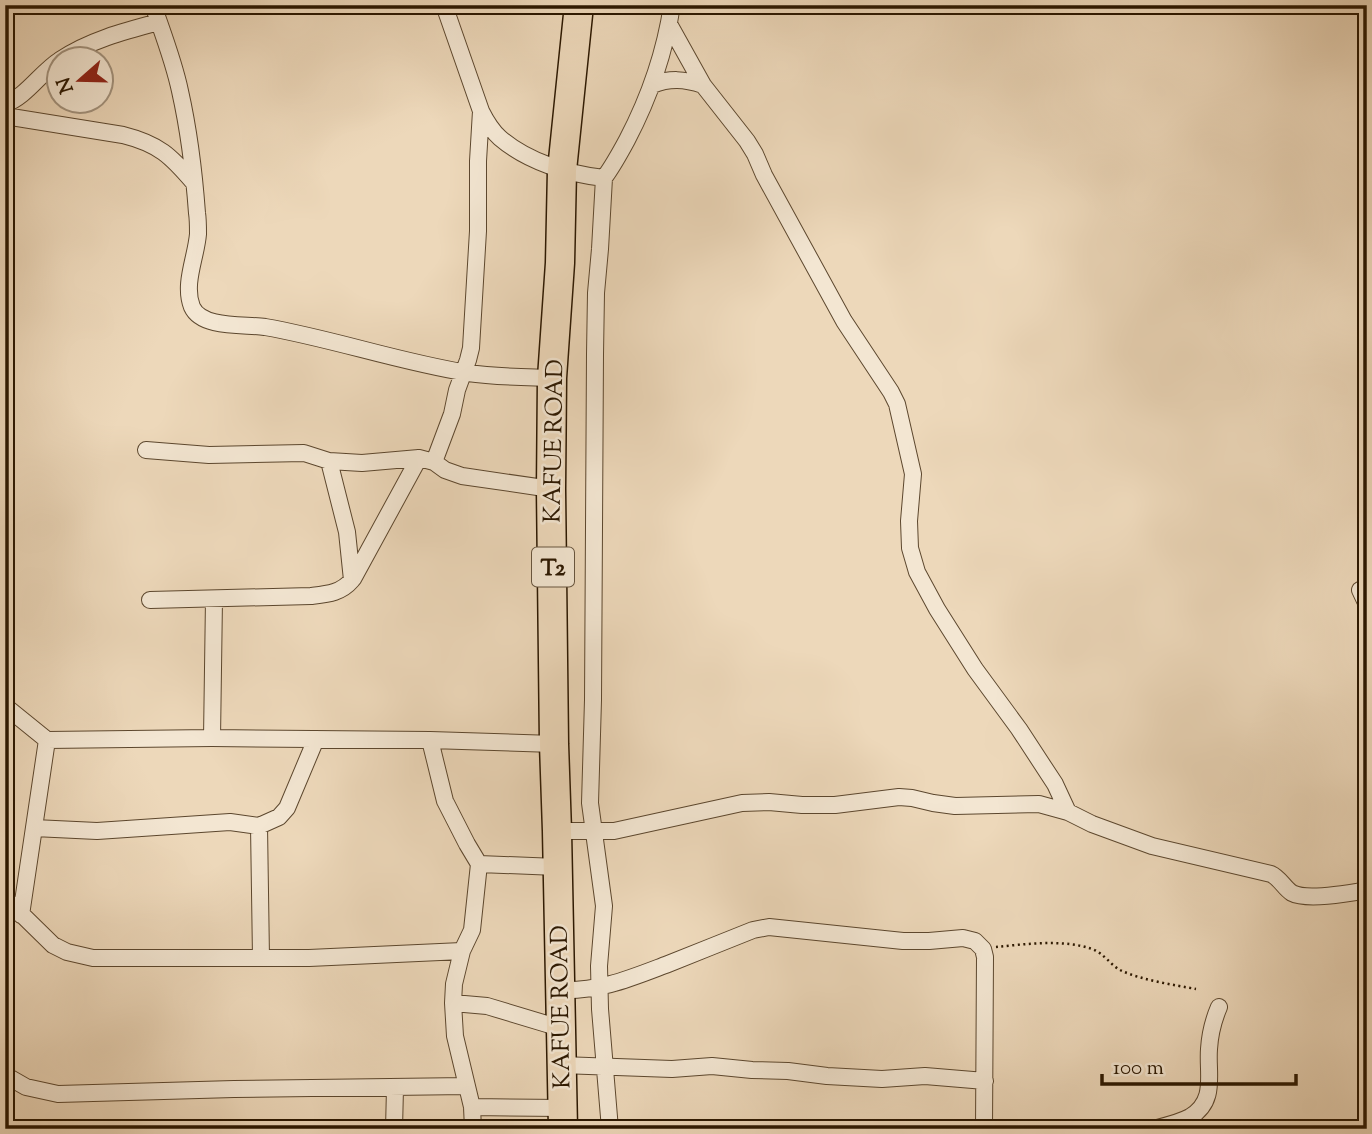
<svg xmlns="http://www.w3.org/2000/svg" width="1372" height="1134" viewBox="0 0 1372 1134" font-family="'Sorts Mill Goudy',serif">
<rect width="100%" height="100%" fill="#edd8ba"/>
<filter id="stains"><feTurbulence type="fractalNoise" baseFrequency=".00286" numOctaves="4"/><feColorMatrix values="0 0 0 0 .2 0 0 0 0 .09 0 0 0 0 .02 0 0 0 .5 -.17"/></filter>
<radialGradient id="worn" r=".72"><stop offset=".6" stop-color="#630" stop-opacity="0"/><stop offset="1" stop-color="#630" stop-opacity=".3"/></radialGradient>
<g fill="none" stroke-linecap="round" stroke-linejoin="round">
<g stroke="#5c472e" stroke-width="18">
<path id="street" d="M153 5C163 34 174 62 180 91 189 131 194 172 197 213 198 219 198 227 198 234 196 258 183 284 192 307 202 329 245 324 265 327 334 339 399 362 468 373 496 377 524 377 552 378
M444 5 481 111C486 121 492 131 500 138 528 162 568 174 604 178 613 166 620 153 627 140 649 98 665 52 672 5
M669 24 703 85 747 141 755 154 764 175 844 321 891 392 897 404 913 474 909 521 910 548 917 572 937 609 975 669 1019 729 1055 784 1068 812 1092 824 1152 846 1271 874C1280 878 1284 888 1292 893 1307 901 1350 893 1367 890
M60 60C90 40 125 31 159 22
M652 85C670 78 684 79 703 85
M5 104C26 97 41 72 60 60
M5 116 123 135C159 144 171 156 194 183
M604 178 600 249 596 293 595 354 593 700 590 803 604 906 599 966 600 1009 610 1129
M146 450 209 455 304 453 329 461 362 463 419 458 434 462 445 470 462 476 551 489
M434 462 452 414 457 390 468 360 471 348 478 231V161L481 111
M353 579 419 458
M1360 590 1367 605
M150 600 311 596C328 594 341 593 352 580L347 532 329 461
M5 706 47 740 212 738 430 740 554 744
M212 738 214 599
M430 740 445 801 467 844 479 864
M259 826 279 817 287 808 316 739
M34 828 97 831 230 822 259 826 261 958
M557 831H614L742 803 769 802 802 805H835L899 797 912 798 933 803 955 806 1039 804 1068 812
M5 898 53 945 67 952 93 958H309L462 951
M21 915 47 740
M559 990C599 992 631 978 668 964 696 953 725 941 753 930L769 927 903 941H929L963 938 975 941 983 949 985 957 984 1129
M453 1003 487 1006 560 1028
M561 1065 672 1069 712 1066 752 1070 788 1071 827 1076 882 1079 925 1076 985 1081
M5 1075 26 1087 58 1094 234 1089 467 1086
M472 1107 562 1108
M394 1129 395 1088
M473 1129 472 1107 455 1036 453 1003 454 984 462 951 472 930 479 864 557 867
M1153 1129C1165 1126 1179 1123 1190 1117 1217 1101 1207 1074 1209 1049 1210 1033 1213 1021 1219 1007"/>
</g>
<g stroke="#2b1700" stroke-width="31">
<path id="highway" d="M563 1129 557 831 554 744 551 489 552 378 560 263 562 170 579 5"/>
</g>
<path stroke="#2b1700" stroke-width="2.5" stroke-dasharray="2 3.5" stroke-linecap="butt" d="M996 947C1026 944 1064 939 1092 949 1104 953 1111 966 1122 971 1142 980 1174 985 1196 989"/>
<use href="#street" stroke="#f3e6d2" stroke-width="16"/>
<use href="#highway" stroke="#edd8ba" stroke-width="28"/>
</g>
<g text-anchor="middle" stroke-width="5" stroke-linejoin="round" paint-order="stroke">
<rect fill="#f3e6d2" stroke="#67553f" stroke-width="2" x="532" y="547.5" width="42" height="39" rx="5"/>
<g font-size="23" font-weight="bold" fill="#2b1700">
<text x="553" y="575">T2</text>
</g>
<g font-size="24" fill="#2b1700" stroke="#f3e6d2">
<text transform="translate(553 441) rotate(-89)" y="8">KAFUE ROAD</text>
<text transform="translate(560 1007) rotate(-91)" y="8">KAFUE ROAD</text>
</g>
</g>
<rect width="1372" height="1134" fill="none" stroke="#edd8ba" stroke-width="28"/>
<rect x="7" y="7" width="1358" height="1120" fill="none" stroke="#2b1700" stroke-width="3.5"/>
<rect x="14" y="14" width="1344" height="1106" fill="none" stroke="#2b1700" stroke-width="2"/>
<g transform="translate(80 80) rotate(250)"><circle r="33" fill="#f3e6d2" stroke="#a3937e" stroke-width="2"/>
<path d="M0-5L12 26L0 18L-12 26Z" fill="#8f2418"/>
<text y="-10" font-size="19" font-weight="bold" text-anchor="middle" fill="#2b1700">N</text>
</g>
<path d="M1102 1074v10h194v-10" fill="none" stroke="#2b1700" stroke-width="3.5"/>
<text x="1113" y="1074" font-size="21" fill="#2b1700" stroke="#f3e6d2" stroke-width="5" paint-order="stroke">100 m</text>
<rect width="100%" height="100%" filter="url(#stains)"/>
<rect width="100%" height="100%" fill="url(#worn)"/>
</svg>
